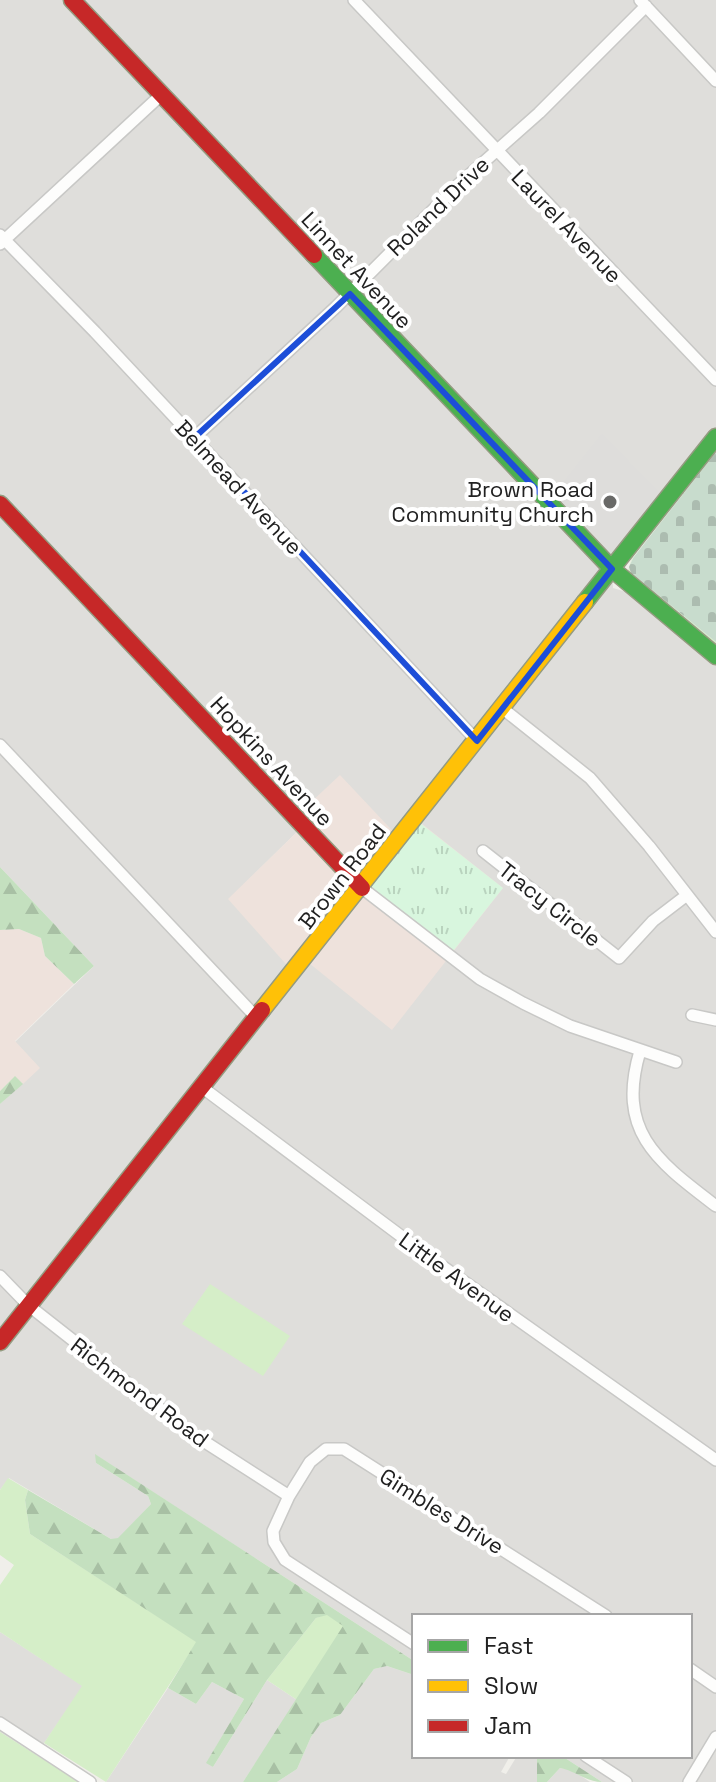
<svg xmlns="http://www.w3.org/2000/svg" width="716" height="1782" viewBox="0 0 716 1782" font-family="'Space Grotesk',sans-serif">
<defs>
<pattern id="forest-firs" width="22" height="20" patternUnits="userSpaceOnUse" patternTransform="scale(2)"><rect width="22" height="20" fill="#c4e0bf"/><path d="M5 1l3.5 6h-7zM16 11l3.5 6h-7z" fill="#a8c0a4"/></pattern>
<pattern id="cemetery-stones" width="16" height="16" patternUnits="userSpaceOnUse" patternTransform="scale(2)"><rect width="16" height="16" fill="#c8dccd"/><path d="M2 7V4a2 2 0 0 1 4 0v3zM10 15v-3a2 2 0 0 1 4 0v3z" fill="#acbcb0"/></pattern>
<pattern id="park-tufts" width="24" height="20" patternUnits="userSpaceOnUse" patternTransform="scale(2)"><rect width="24" height="20" fill="#d8f6de"/><path d="M3 7l-1-3M5 7V3M7 7l1-3M15 17l-1-3M17 17v-4M19 17l1-3" fill="none" stroke="#b9d3be"/></pattern>
</defs>
<rect width="100%" height="100%" fill="#f0efea"/>
<path fill="#dfdedb" fill-rule="evenodd" d="M0 0H716V447L611 558 613 588 633 594 716 663V1782H602L562 1756H690V1616H414V1661L96 1455V1463L148 1496 151 1504 118 1539H111L9 1478 0 1490V1104L39 1068 15 1042 94 966 0 867ZM301 828 405 844 229 899Z
M0 1632 83 1686 36 1755 0 1732Z
M387 1666 414 1675V1756H510L501 1772 506 1774 517 1756H537V1782H277L297 1769 311 1737 321 1723 340 1715 374 1669Z
M267 1680 297 1700 243 1782H106L168 1688 196 1704 212 1682 244 1699 207 1762 213 1767Z
M560 1768 572 1770 590 1782H547Z"/>
<path fill="#eee2dc" d="M340 775 404 843 421 823 503 888 392 1030 304 959 293 972 228 899 301 828 293 819Z
M19 929 41 938 45 956 74 984 15 1041 40 1068 23 1084 15 1077 0 1091V930Z"/>
<path fill="#dedddb" d="M602 434 661 495 611 558 551 498Z"/>
<path fill="#d5eec8" d="M716 447V452L633 557 629 567 631 573 716 642V648L627 574 633 554Z
M210 1284 290 1336 263 1376 182 1324Z
M8 1478 28 1490 25 1500 30 1534 197 1642 106 1782 44 1743 82 1686 0 1632V1585L14 1565 0 1555V1490Z
M327 1614 344 1626 297 1700 267 1680 316 1618Z
M0 1732 79 1782H0Z"/>
<path fill="url(#forest-firs)" d="M0 867 94 966 74 984 45 956 41 938 19 929 0 930Z
M15 1076 23 1084 0 1104V1091Z
M95 1454 414 1661V1675L387 1666 374 1669 340 1715 321 1723 311 1737 297 1769 277 1782H243L343 1626 327 1615 316 1618 267 1680 213 1767 206 1763 244 1699 212 1682 196 1704 168 1688 196 1642 30 1534 25 1500 28 1490 111 1539 118 1538 151 1504 148 1496 96 1463Z
M537 1756H562L602 1782C586 1782 576 1771 560 1768L547 1782H537Z"/>
<path fill="url(#cemetery-stones)" d="M716 452V642L631 573 629 567 633 558Z"/>
<path fill="url(#park-tufts)" d="M415 819 503 888 450 955 364 887Z"/>
<g fill="none" stroke-linecap="round" stroke-linejoin="round">
<g stroke="#c8c8c6" stroke-width="14">
<path id="street" d="M354 0 716 380
M640 0 716 81
M0 235 95 332 477 741
M0 244 161 95
M194 438 336 307 459 184 539 113 646 6
M502 708 590 778 649 846 716 932
M0 745 257 1018
M483 851 619 958 653 921 687 895
M362 888 480 979 523 1003 570 1026 676 1062
M692 1015 716 1020
M640 1051C616 1132 657 1161 716 1206
M203 1088 425 1254 716 1460
M0 1276 28 1305 191 1433 289 1496
M414 1644 285 1560 274 1542 273 1531 289 1496 310 1462 326 1449H344L606 1616
M690 1669 716 1687
M0 1723 90 1782
M586 1756 626 1782
M689 1782 716 1737"/>
</g>
<g stroke="#949b80" stroke-width="19">
<path id="fast" d="M314 255 612 569 716 656
M585 602 716 437"/>
</g>
<g stroke="#949b80" stroke-width="19">
<path id="slow" d="M262 1010 585 602"/>
</g>
<g stroke="#949b80" stroke-width="19">
<path id="jam" d="M72 0 314 255
M0 504 362 888
M0 1342 262 1010"/>
</g>
<use href="#street" stroke="#fdfdfc" stroke-width="11"/>
<use href="#fast" stroke="#4caf50" stroke-width="16"/>
<use href="#slow" stroke="#ffc107" stroke-width="16"/>
<use href="#jam" stroke="#c62828" stroke-width="16"/>
</g>
<path fill="none" stroke="#1d4ed8" stroke-width="6" stroke-linejoin="round" d="M350 294 612 569 477 741 194 438Z"/>
<circle fill="#696967" stroke="#fff" stroke-width="3" cx="610" cy="502" r="8"/>
<g text-anchor="middle" stroke-width="8" stroke-linejoin="round" paint-order="stroke">
<g font-size="22" fill="#212121" stroke="#fff">
<text transform="translate(438 206) rotate(-44)" y="8">Roland Drive</text>
<text transform="translate(567 226) rotate(46)" y="8">Laurel Avenue</text>
<text transform="translate(357 270) rotate(47)" y="8">Linnet Avenue</text>
<text transform="translate(239 487) rotate(47)" y="8">Belmead Avenue</text>
<text transform="translate(272 761) rotate(47)" y="8">Hopkins Avenue</text>
<text transform="translate(342 876) rotate(-52)" y="8">Brown Road</text>
<text transform="translate(550 904) rotate(38)" y="8">Tracy Circle</text>
<text transform="translate(457 1277) rotate(36)" y="8">Little Avenue</text>
<text transform="translate(140 1392) rotate(37)" y="8">Richmond Road</text>
<text transform="translate(442 1511) rotate(32)" y="8">Gimbles Drive</text>
</g>
<g font-size="22" fill="#212121" stroke="#fff" text-anchor="end">
<text x="594" y="497">Brown Road<tspan x="594" dy="25">Community Church</tspan></text>
</g>
</g>
<rect x="412" y="1614" width="280" height="144" fill="#ffffff" stroke="#a6a6a6" stroke-width="2"/>
<rect x="428" y="1640" width="40" height="12" fill="#4caf50" stroke="#a6a6a6" stroke-width="2"/>
<text x="484" y="1654" font-size="24" fill="#212121">Fast</text>
<rect x="428" y="1680" width="40" height="12" fill="#ffc107" stroke="#a6a6a6" stroke-width="2"/>
<text x="484" y="1694" font-size="24" fill="#212121">Slow</text>
<rect x="428" y="1720" width="40" height="12" fill="#c62828" stroke="#a6a6a6" stroke-width="2"/>
<text x="484" y="1734" font-size="24" fill="#212121">Jam</text>
</svg>
